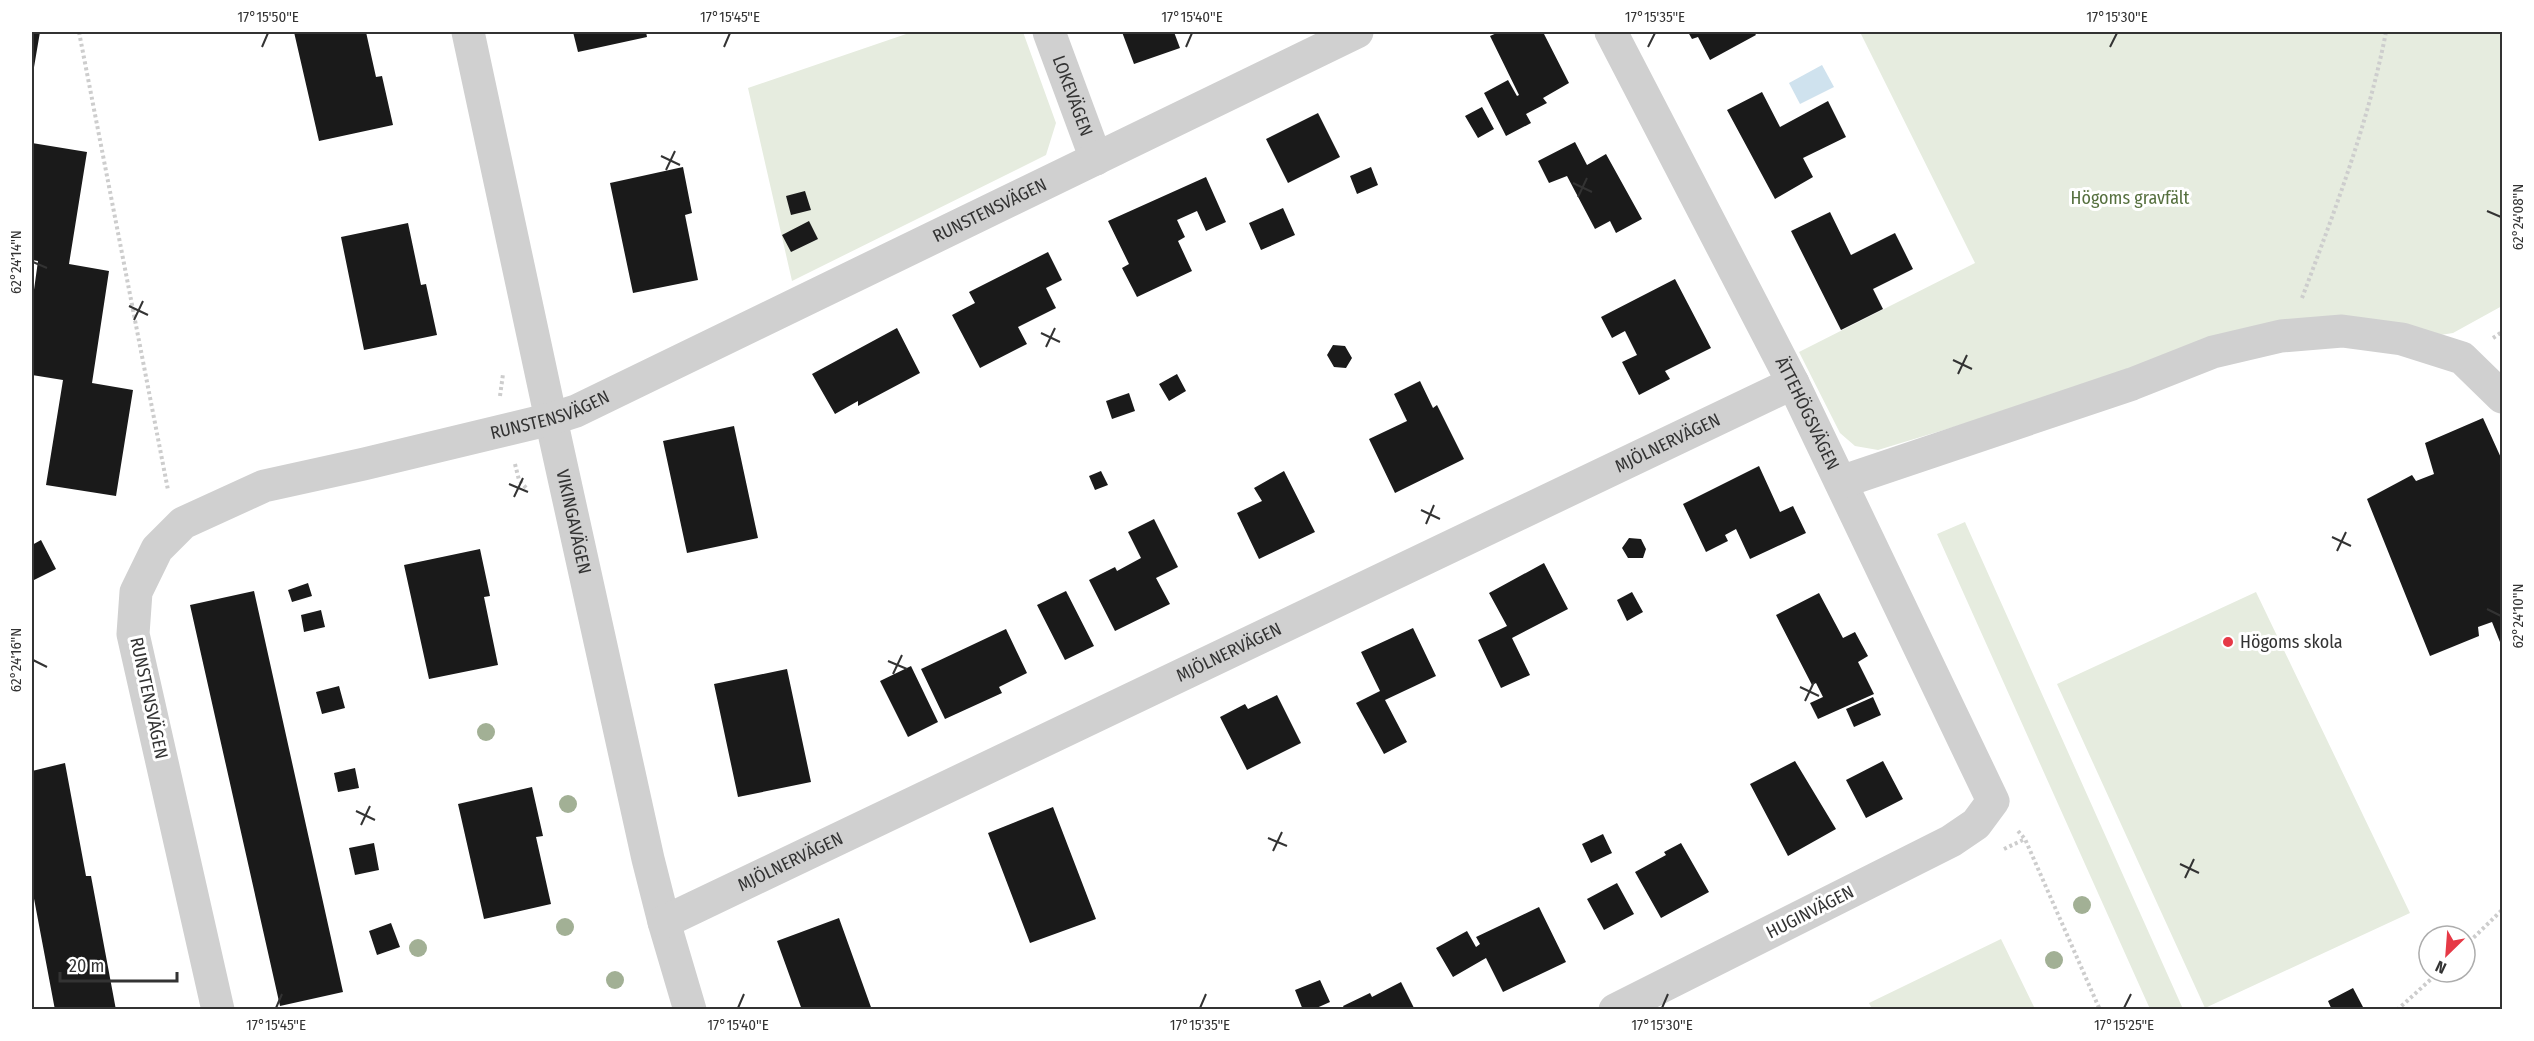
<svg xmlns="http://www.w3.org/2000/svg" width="2534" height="1041" viewBox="0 0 2534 1041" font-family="'Fira Sans Condensed',sans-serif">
<rect width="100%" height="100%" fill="#fff"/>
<path fill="#e6ecdf" d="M912 32H1023L1056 123 1046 155 792 281 748 88Z
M1860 32H2502V306L2453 333 2434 336 2381 326 2072 391 1878 450 1855 446 1840 433 1799 352 1975 263Z
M1965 522 2183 1009H2150L1937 534Z
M2256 592 2410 913 2205 1008 2057 684Z
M2001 939 2035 1009H1872L1869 1003Z"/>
<path fill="#cfe2ee" d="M1822 65 1834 87 1800 104 1789 83Z"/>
<path fill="#1a1a1a" d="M32 32H40L33 73H32Z
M294 32H366L376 77 382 76 393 125 319 141Z
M573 32H646L647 37 578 52Z
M1122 32H1174L1180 48 1134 64Z
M1499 32H1543L1569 83 1543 98 1547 103 1526 114 1531 123 1506 136 1484 93 1508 80 1517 96 1519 95 1490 36Z
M1688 32H1754L1756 35 1710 60 1698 37 1692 39Z
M1762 92 1780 127 1828 101 1846 137 1803 158 1813 177 1775 199 1727 110Z
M1482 107 1494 129 1478 138 1465 116Z
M1318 113 1340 157 1288 183 1266 139Z
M1575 142 1587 165 1606 154 1642 219 1616 233 1610 221 1595 229 1567 176 1549 183 1538 161Z
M32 143 87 152 69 264 109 271 92 383 133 390 116 496 46 485 63 380 32 375V304L38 261 32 260Z
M683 167 692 213 685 215 698 280 633 293 610 183Z
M1371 167 1378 185 1357 194 1350 176Z
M1206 177 1226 222 1206 231 1197 211 1177 220 1185 237 1178 241 1192 271 1137 297 1122 268 1129 264 1108 221Z
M805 191 811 210 791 215 786 196Z
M1283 208 1295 235 1261 250 1249 223Z
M1830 212 1851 255 1895 233 1913 269 1873 289 1883 309 1841 330 1791 231Z
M809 221 818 239 791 252 782 235Z
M408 223 421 285 426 284 437 335 364 350 341 237Z
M1048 252 1062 280 1046 288 1056 308 1018 327 1027 344 980 368 952 315 975 303 969 292Z
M1675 279 1711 348 1665 371 1670 379 1639 395 1622 362 1637 355 1625 331 1612 338 1601 317Z
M897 328 920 373 858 406V401L835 414 812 374Z
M1333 345 1345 346 1352 358 1346 368 1334 367 1327 355Z
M1177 374 1186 391 1169 401 1159 384Z
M1420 381 1433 408 1437 405 1464 459 1395 493 1369 439 1407 421 1394 394Z
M1129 393 1135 411 1112 419 1106 401Z
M2483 418 2502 460V647L2492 622 2478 627 2479 636 2430 656 2367 499 2412 475 2416 481 2434 474 2425 443Z
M734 426 758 538 687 553 663 441Z
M1759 466 1780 512 1793 506 1806 533 1750 559 1736 529 1725 535 1728 541 1706 552 1683 504Z
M1101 471 1108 485 1095 490 1089 476Z
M1284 471 1315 532 1259 559 1237 513 1262 501 1254 488Z
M1154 519 1178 567 1156 578 1170 604 1115 631 1089 580 1115 567 1117 571 1141 558 1128 532Z
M1629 538 1641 539 1646 549 1643 558H1628L1622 548Z
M41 540 56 569 32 581V545Z
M480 549 490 596 484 597 498 665 429 679 404 565Z
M1544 563 1568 609 1512 638 1530 675 1501 688 1478 640 1507 626 1489 593Z
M308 583 312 596 292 602 288 590Z
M254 591 343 992 280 1006 190 605Z
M1066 591 1094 646 1065 660 1037 605Z
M1632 592 1643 612 1627 621 1617 600Z
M1819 593 1843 638 1855 632 1868 656 1858 662 1874 694 1818 719 1810 703 1823 697 1816 683 1812 685 1776 615Z
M321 610 325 627 304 632 301 615Z
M1413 628 1436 676 1385 700 1407 742 1384 754 1356 703 1380 691 1361 652Z
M1006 629 1027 673 999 687 1002 693 945 719 921 669Z
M911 666 938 722 908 737 880 681Z
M787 669 811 782 738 797 714 684Z
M339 686 345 708 322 714 316 692Z
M1277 695 1301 743 1247 770 1220 717 1245 704 1248 709Z
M1873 697 1881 715 1854 727 1846 709Z
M1795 761 1836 829 1788 856 1750 784Z
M1883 761 1903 799 1866 818 1846 780Z
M65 763 86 876H91L116 1010H55L32 888V771Z
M355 768 359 788 338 792 334 773Z
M532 787 543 836 536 837 551 904 484 919 458 804Z
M1053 807 1096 919 1030 943 988 833Z
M1603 834 1612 853 1591 863 1582 844Z
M374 843 379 870 355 875 349 848Z
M1681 843 1709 892 1661 918 1635 872 1666 855 1664 852Z
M1617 883 1634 914 1604 930 1587 899Z
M1539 907 1566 962 1503 992 1486 958 1453 977 1436 948 1467 931 1476 947 1480 944 1476 937Z
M839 918 872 1010H802L777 941Z
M391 923 400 947 377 955 369 931Z
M1320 980 1330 1002 1312 1010H1303L1295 990Z
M1401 982 1415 1010H1345L1343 1006 1370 993 1372 997Z
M2353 988 2363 1007 2358 1010H2332L2328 1001Z"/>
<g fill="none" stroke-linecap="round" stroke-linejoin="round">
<path stroke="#cdcdcd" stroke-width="4" stroke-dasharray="3 3" stroke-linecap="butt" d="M79 32 168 490
M2302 298C2335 210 2368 124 2386 32
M2493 338 2502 332
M500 396 503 374
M515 464 519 480 527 489
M2018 831 2025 839 2100 1010
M2004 849 2025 839
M2465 946 2502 910
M2397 1010 2439 972"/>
<g stroke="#d0d0d0" stroke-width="33">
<path id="s1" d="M468 32 551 419 648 859 664 922 690 1010"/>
<path id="s2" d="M1049 32 1096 159"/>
<path id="s3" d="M1611 32 1793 383 1993 801 1976 824 1951 841 1615 1010"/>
<path d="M1841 482 2132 384 2213 352 2281 336 2342 331 2402 339 2462 358 2502 397"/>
<path id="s4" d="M664 922 1793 383"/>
<path id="s5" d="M218 1010 133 634 136 592 157 549 183 523 264 486 364 464 551 419 576 411 1357 32"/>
</g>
</g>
<g fill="#a2b095">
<circle cx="486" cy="732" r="9"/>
<circle cx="568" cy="804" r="9"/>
<circle cx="2082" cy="905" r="9"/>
<circle cx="565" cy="927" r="9"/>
<circle cx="418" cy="948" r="9"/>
<circle cx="2054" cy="960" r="9"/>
<circle cx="615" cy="980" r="9"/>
</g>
<path fill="none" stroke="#333" stroke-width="2" d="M262 47 268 33M724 47 730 33M1186 47 1192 33M1648 47 1655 33M2110 47 2117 33M661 156 680 165M666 170 675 151M1573 183 1592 192M1578 197 1587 178M2487 211 2501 217M33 262 47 268M129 306 148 315M134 320 143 301M1041 333 1060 342M1046 347 1055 328M1953 360 1972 369M1958 374 1967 355M509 484 528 492M514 497 523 478M1421 510 1440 519M1426 524 1434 505M2332 537 2351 546M2337 551 2346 532M2487 609 2501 616M33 660 47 667M888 661 907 669M893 674 902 655M1800 687 1819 696M1805 701 1814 682M356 811 375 820M361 825 370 806M1268 838 1287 846M1273 851 1282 832M2180 864 2199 873M2185 878 2194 859M276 1008 282 994M738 1008 744 994M1200 1008 1206 994M1662 1008 1668 994M2124 1008 2131 994"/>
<circle fill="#e63946" stroke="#fff" stroke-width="2" cx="2228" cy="642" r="6"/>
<g text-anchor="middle" stroke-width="6" stroke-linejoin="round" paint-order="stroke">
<g font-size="18" fill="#333" stroke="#fff">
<text dy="6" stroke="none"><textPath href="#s2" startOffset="68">LOKEVÄGEN</textPath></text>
<text dy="6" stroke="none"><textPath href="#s5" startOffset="1382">RUNSTENSVÄGEN</textPath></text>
<text dy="6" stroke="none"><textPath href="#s3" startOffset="429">ÄTTEHÖGSVÄGEN</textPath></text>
<text dy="6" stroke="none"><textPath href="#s5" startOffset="896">RUNSTENSVÄGEN</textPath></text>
<text dy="6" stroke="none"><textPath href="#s4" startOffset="1112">MJÖLNERVÄGEN</textPath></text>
<text dy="6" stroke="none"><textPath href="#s1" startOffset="501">VIKINGAVÄGEN</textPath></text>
<text dy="6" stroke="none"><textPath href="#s4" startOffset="626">MJÖLNERVÄGEN</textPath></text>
<text transform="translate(149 698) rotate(78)" y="6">RUNSTENSVÄGEN</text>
<text dy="6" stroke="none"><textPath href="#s4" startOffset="140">MJÖLNERVÄGEN</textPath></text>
<text transform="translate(1810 912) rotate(-27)" y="6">HUGINVÄGEN</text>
</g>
<g font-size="18" fill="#56703f" stroke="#fff">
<text x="2130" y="204">Högoms gravfält</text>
</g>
<g font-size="18" fill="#333" stroke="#fff" text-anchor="start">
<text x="2240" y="648">Högoms skola</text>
</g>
</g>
<rect width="2534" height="1041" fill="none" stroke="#ffffff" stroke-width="66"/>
<g transform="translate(2447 954) rotate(205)"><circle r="28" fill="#ffffff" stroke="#adadad" stroke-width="1.5"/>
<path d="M0-4.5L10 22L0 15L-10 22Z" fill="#e63946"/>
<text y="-9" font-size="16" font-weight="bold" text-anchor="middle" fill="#333333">N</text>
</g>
<path d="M60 972v9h117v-9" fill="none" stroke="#333333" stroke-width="3"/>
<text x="69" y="972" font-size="18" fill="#333333" stroke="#ffffff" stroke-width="4.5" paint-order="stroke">20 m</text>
<rect x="33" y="33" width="2468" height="975" fill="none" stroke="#333" stroke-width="2"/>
<g font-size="15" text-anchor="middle" fill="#333">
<text x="268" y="22">17°15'50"E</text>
<text x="730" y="22">17°15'45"E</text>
<text x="1192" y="22">17°15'40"E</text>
<text x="1655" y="22">17°15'35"E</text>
<text x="2117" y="22">17°15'30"E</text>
<text transform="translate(2518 217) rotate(-90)" y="5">62°24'08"N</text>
<text transform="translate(16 262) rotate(-90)" y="5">62°24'14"N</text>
<text transform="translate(2518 616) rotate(-90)" y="5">62°24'10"N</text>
<text transform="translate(16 660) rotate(-90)" y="5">62°24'16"N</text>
<text x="276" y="1030">17°15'45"E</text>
<text x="738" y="1030">17°15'40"E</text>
<text x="1200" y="1030">17°15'35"E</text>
<text x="1662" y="1030">17°15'30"E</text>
<text x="2124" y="1030">17°15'25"E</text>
</g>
</svg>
